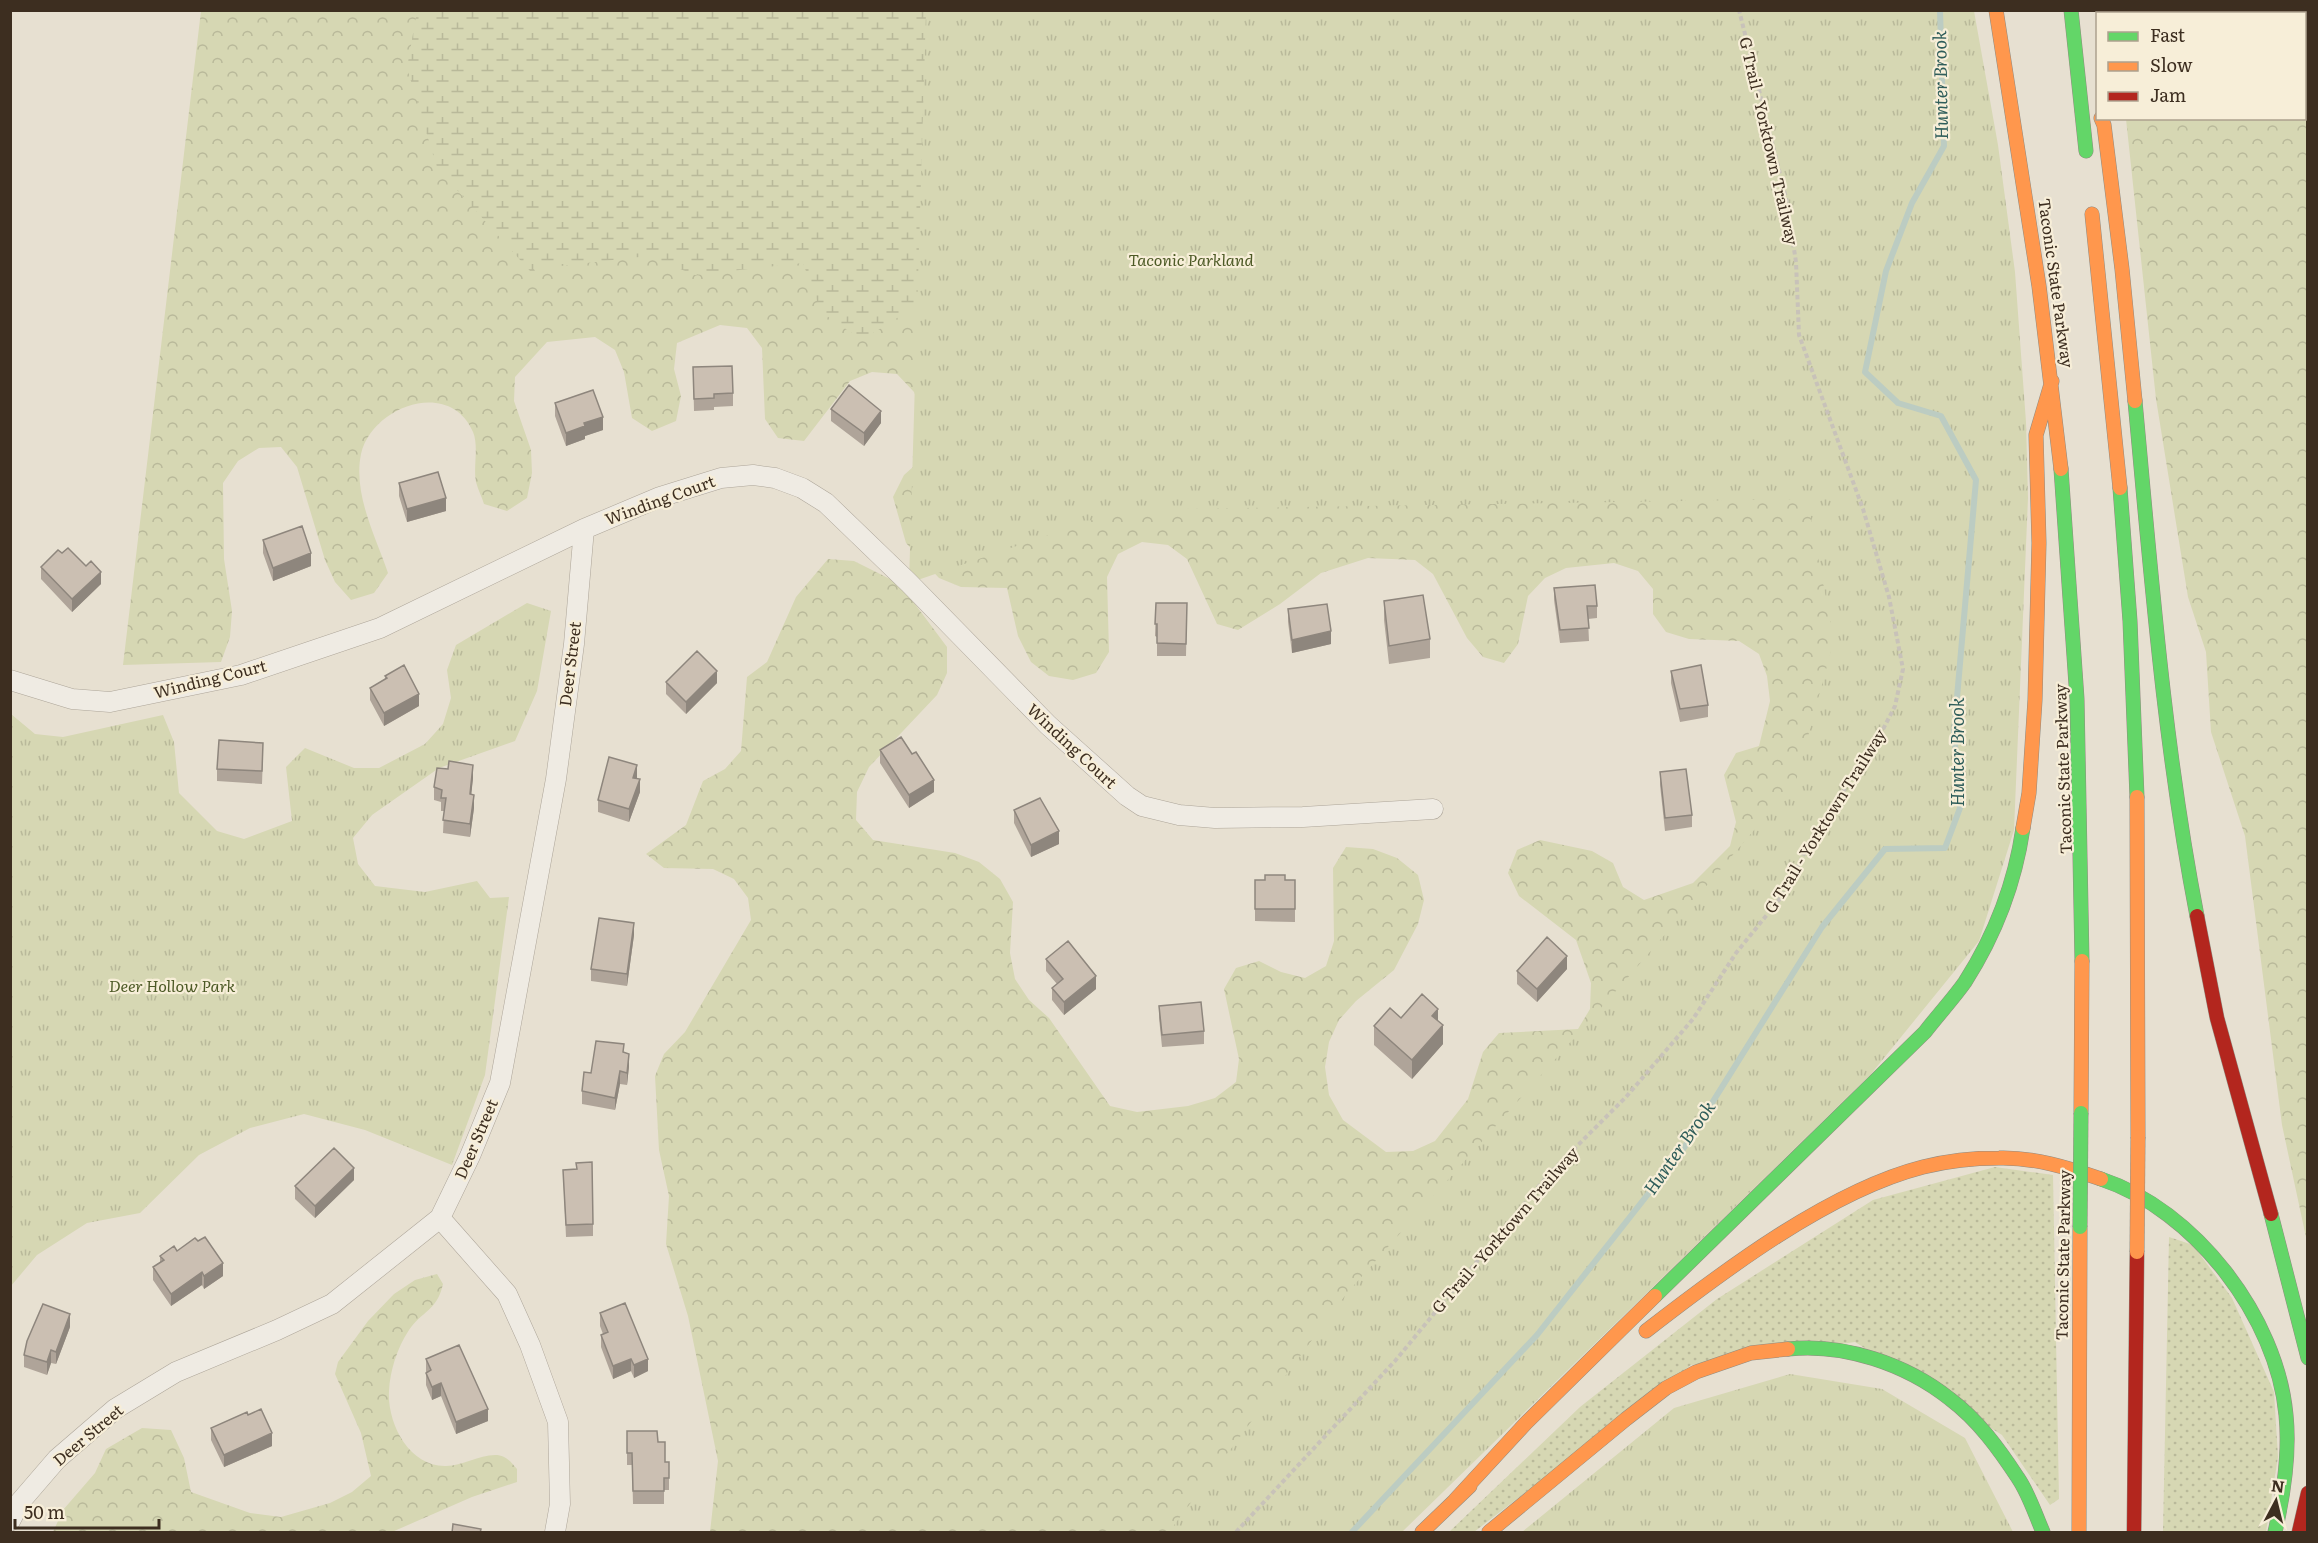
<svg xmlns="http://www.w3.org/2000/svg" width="2318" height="1543" viewBox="0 0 2318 1543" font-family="Literata,serif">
<defs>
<pattern id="grass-dots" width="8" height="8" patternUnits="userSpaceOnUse" patternTransform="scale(1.5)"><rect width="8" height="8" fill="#d6d7b3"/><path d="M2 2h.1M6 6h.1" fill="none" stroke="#b9b99a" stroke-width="1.8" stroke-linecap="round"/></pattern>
<pattern id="forest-crowns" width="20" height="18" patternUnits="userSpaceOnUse" patternTransform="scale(1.5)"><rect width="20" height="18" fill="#d6d7b3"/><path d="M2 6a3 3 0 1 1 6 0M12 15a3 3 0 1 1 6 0" fill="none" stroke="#b9b99a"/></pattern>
<pattern id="wetland-marsh" width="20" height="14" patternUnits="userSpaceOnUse" patternTransform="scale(1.5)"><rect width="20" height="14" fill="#d6d7b3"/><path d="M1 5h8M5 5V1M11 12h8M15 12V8" fill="none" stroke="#b9b99a"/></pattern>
<pattern id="park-tufts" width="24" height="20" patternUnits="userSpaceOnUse" patternTransform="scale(1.5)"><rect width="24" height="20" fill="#d6d7b3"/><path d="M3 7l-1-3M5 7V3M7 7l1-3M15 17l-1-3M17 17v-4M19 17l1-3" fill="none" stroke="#b9b99a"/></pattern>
</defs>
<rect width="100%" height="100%" fill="#e7e0d1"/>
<path fill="url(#grass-dots)" d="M1995 1167 2053 1175 2059 1499 2050 1505 2002 1435 1855 1342 1691 1365 1474 1532H1449L1580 1407 1717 1299 1873 1200Z
M2169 1237 2193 1245 2232 1298 2274 1392 2278 1457 2266 1532H2163Z"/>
<path fill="url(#forest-crowns)" d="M2281 10V14H2115V11Z
M201 11H1960L2008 468 1389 1532H710L718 1461 688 1316 666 1244 669 1196 659 1150 655 1076 664 1054 685 1032 751 920 748 898 734 879 713 869 664 868 646 854 686 825 703 781 725 769 741 751 747 677 767 662 796 597 828 559 854 561 900 584 947 647V673L937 695 869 767 857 792 856 820 873 840 955 853 979 862 1000 879 1013 902 1010 953 1015 979 1029 1000 1049 1018 1110 1106 1137 1112 1188 1106 1215 1098 1236 1082 1239 1059 1224 989 1236 968 1259 961 1281 972 1305 978 1326 966 1334 941 1333 868 1346 847 1373 849 1397 858 1418 875 1424 900 1418 924 1394 970 1356 1001 1339 1020 1329 1042 1325 1067 1329 1095 1343 1120 1386 1152 1413 1151 1435 1141 1468 1099 1483 1052 1499 1033 1578 1029 1590 1009 1591 983 1576 940 1519 896 1508 873 1517 850 1540 840 1592 851 1613 863 1623 887 1644 900 1693 883 1730 846 1736 822 1724 775 1736 753 1759 746 1770 701 1767 676 1759 654 1739 641 1689 639 1666 632 1653 614V589L1638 571 1614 563 1566 568 1545 578 1528 596 1518 644 1504 663 1483 657 1467 638 1433 574 1415 560 1368 558 1321 573 1280 604 1238 630 1217 624 1187 559 1168 545 1142 542 1118 554 1107 577 1109 652 1096 673 1073 680 1049 676 1031 662 1018 636 1007 588 961 587 939 578 906 543 893 497 904 475 923 458 931 437 914 392 897 374 872 372 850 381 804 441 778 438 765 419 762 348 747 328 720 325 677 343 674 369 681 396 676 421 652 431 632 418 624 372 615 350 595 337 547 342 515 377 514 401 531 450 532 473 527 498 507 511 484 504C482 497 478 490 476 482 473 467 479 446 473 432 450 378 372 406 361 454 353 494 375 535 388 573L374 593 351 600 335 582 325 560 297 467 281 447 259 448 238 461 223 483 224 559 232 611 230 637 221 662 123 665Z
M2305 66 2308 71 2307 1242 2282 1125 2245 836 2211 732 2206 652 2188 597 2156 399 2126 119 2304 118Z
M437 1274 443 1284C437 1311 422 1311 409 1330 397 1348 390 1371 389 1391 387 1423 409 1467 446 1466 462 1466 479 1455 495 1455 506 1455 511 1462 517 1469V1482L472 1497 392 1532H53L63 1510 95 1473 106 1449 142 1428 171 1430 184 1458 191 1492 250 1513 281 1517 330 1503 352 1492 371 1476 361 1433 335 1374 338 1362 368 1321 394 1294 415 1280Z"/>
<path fill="url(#wetland-marsh)" d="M417 11H1076L961 316 910 310 862 340 821 312 803 263 695 275 648 256 534 269 540 282 437 168 407 68Z"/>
<path fill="url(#park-tufts)" d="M926 11H1974L1998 145 2015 272 2026 422 2028 498 2014 830 1979 941 1871 1074 1402 1532H1169L1347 1293 1631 974 1796 781 1834 640 1807 499 1121 510 909 583Z
M527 603 551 611 537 691 515 741 439 768 372 815 353 838 358 864 375 886 425 892 477 881 490 898 509 897 485 1075 452 1165 365 1130 304 1114 250 1128 199 1155 140 1213 87 1223 37 1255 11 1286V714L35 734 63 737 163 715 174 742 179 793 217 831 244 839 292 821 286 767 305 748 354 768H379L425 744 443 724 451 698 447 670 456 645Z
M1790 1374 1882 1389 1965 1438 2013 1532H1522L1674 1408Z"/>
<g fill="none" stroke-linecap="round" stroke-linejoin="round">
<path stroke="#bcccc2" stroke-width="6" d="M1352 1532 1537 1335 1682 1151 1822 927 1885 849 1945 848 1960 808 1954 732 1976 480 1941 416 1898 403 1865 372 1886 271 1912 203 1944 146 1940 10"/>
<g stroke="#ada599" stroke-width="21">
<path id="street" d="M10 680 72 699 110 702 241 675 380 628 584 529 660 497 721 478 753 475 775 478 802 488 826 503 909 583 1048 725 1127 796 1142 806 1179 815 1215 818 1303 817 1433 809
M440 1218 507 1294 530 1345 558 1422 560 1504 555 1532
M10 1521 20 1502 57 1459 115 1409 176 1372 277 1330 332 1304 440 1218 470 1156 500 1083 556 779 574 644 584 529"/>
</g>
<g stroke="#928b80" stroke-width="15">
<path id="fast" d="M2071 10 2086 151
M2135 401C2151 573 2164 746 2197 916
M2061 469 2077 699 2082 961
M2120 488 2130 621 2137 797
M2101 1179C2195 1210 2277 1317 2286 1415 2290 1454 2284 1493 2275 1532
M2271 1214 2308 1358
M1655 1296 1925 1032C1938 1015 1953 999 1965 982 1995 935 2015 883 2023 828
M1788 1349C1844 1343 1906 1364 1950 1399 1978 1420 1999 1449 2018 1478 2029 1494 2035 1514 2043 1532"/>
</g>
<g stroke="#928b80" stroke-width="15">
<path id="slow" d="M1996 10 2039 286 2061 469
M2101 118 2104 125 2122 269 2135 401
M2092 214 2120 488
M2137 797 2138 1137
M2023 828 2029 793 2035 700 2039 543 2036 435 2052 381
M2081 1113 2082 961
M1646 1331C1722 1272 1829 1191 1923 1167 1947 1161 1974 1158 1999 1158 2034 1157 2069 1168 2101 1179
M1455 1500 1526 1423 1655 1296
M1422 1532 1470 1486
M1489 1532 1626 1419 1666 1388 1696 1372 1751 1353 1788 1349
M2079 1532 2080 1227"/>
</g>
<g stroke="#928b80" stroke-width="15">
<path id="jam" d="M2197 916 2217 1018 2271 1214
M2134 1532 2137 1252
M2299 1532 2308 1493"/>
</g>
<path stroke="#c8c2b9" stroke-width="4" stroke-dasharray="4.5 3" stroke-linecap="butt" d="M1236 1532 1395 1361 1549 1174 1626 1097 1693 1019 1736 953 1783 895 1814 834 1875 745 1895 706 1903 669 1889 597 1863 509 1799 335 1796 262 1786 198 1739 10"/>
<use href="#street" stroke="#efebe3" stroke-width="20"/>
<use href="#fast" stroke="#63d668" stroke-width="14"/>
<use href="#slow" stroke="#ff974d" stroke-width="14"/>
<use href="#jam" stroke="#b3261e" stroke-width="14"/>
<g stroke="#928b80" stroke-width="15" stroke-linecap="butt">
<path id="fast-bridge" d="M2080 1227 2081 1113"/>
</g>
<g stroke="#928b80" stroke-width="15" stroke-linecap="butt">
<path id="slow-bridge" d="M2137 1252 2138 1137"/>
</g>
<use href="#fast-bridge" stroke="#63d668" stroke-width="14"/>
<use href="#slow-bridge" stroke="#ff974d" stroke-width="14"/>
</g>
<path fill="#afa499" d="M693 367 733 393V406L714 407V410L694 411Z
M555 403 603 430 585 436V439L566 446 555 416Z
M831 409 881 423 864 446 831 421Z
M399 483 446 511 407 522 399 496Z
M263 540 311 566 273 581 263 553Z
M62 553 86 566 101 584 72 612 41 579V567Z
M1554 588 1597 606V618L1588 619 1589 641 1560 643 1554 600Z
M1384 601 1430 639V658L1389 664 1384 620Z
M1156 603H1187L1186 656H1157V637L1155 636Z
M1288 609 1331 644 1292 653 1288 622Z
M1671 671 1708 705V717L1680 722 1671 683Z
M385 676 419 706 384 726 370 700V688L385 679Z
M666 682 717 683 686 714 666 694Z
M880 750 934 792 909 808 880 763Z
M263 755 262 784 217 781V769Z
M1660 772 1692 815V827L1665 831 1660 785Z
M473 778 471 794 474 808 470 837 443 833 444 811H441V802L434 800V787Z
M637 779 640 792 629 822 598 812V800Z
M1014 810 1059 844 1031 857 1014 823Z
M1255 880H1295V922L1255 921Z
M634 935 627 986 591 981V969Z
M1046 959 1096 989 1064 1015 1052 1000V988L1057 984 1046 971Z
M1567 969 1537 1002 1517 984V971Z
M1159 1006 1204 1031V1044L1162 1047 1159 1018Z
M1401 1018 1438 1021 1443 1044 1412 1079 1374 1045V1026Z
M624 1053 629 1066 627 1085 620 1084 615 1110 582 1104V1091L591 1073Z
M563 1170 593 1224V1236L566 1237Z
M354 1180 315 1218 295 1199V1186Z
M177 1251 223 1276 204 1289 202 1285 171 1306 153 1280V1267L160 1262V1256Z
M600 1313 648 1371 634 1378 631 1371 613 1379 601 1347V1335L603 1334 600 1326Z
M70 1327 56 1364 51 1363 47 1375 24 1367V1355Z
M426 1359 488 1421 456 1434 441 1396 432 1400 426 1385Z
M248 1415 272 1446 224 1467 211 1440V1428Z
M627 1431 658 1442 665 1462H669V1490H664V1504H633L632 1465H627Z"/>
<path fill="#8e867d" d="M881 411V423L864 446V433Z
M603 417V430L585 436V439L566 446V433L584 423Z
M446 498V511L407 522V509Z
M311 553V566L273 581V568Z
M101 572V584L72 612V599Z
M1331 631V644L1292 653V640Z
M717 671V683L686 714V702Z
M419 694V706L384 726V713Z
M473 765V778L470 807V794Z
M637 765V778L633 791V778Z
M640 779V792L629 822V809Z
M934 780V792L909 808V795Z
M474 795V808L470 837V824Z
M1059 831V844L1031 857V845Z
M634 923V935L627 986V974Z
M1567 956V969L1537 1002V989Z
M1096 976V989L1064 1015V1002Z
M1438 1009V1028L1432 1016Z
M1443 1025V1044L1412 1079V1060Z
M629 1054V1066L627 1085V1073Z
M620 1071V1084L615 1110V1098Z
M354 1168V1180L315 1218V1206Z
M223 1263V1276L204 1289V1276Z
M202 1272V1285L171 1306V1294Z
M70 1314V1327L56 1364V1352Z
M51 1350V1363L47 1375V1362Z
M631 1359V1371L613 1379V1366Z
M648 1359V1371L634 1378V1365Z
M441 1383V1396L432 1400V1387Z
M488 1409V1421L456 1434V1422Z
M272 1433V1446L224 1467V1455Z"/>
<path fill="#cbbfb2" stroke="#8e867d" stroke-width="1.5" d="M732 366 733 393 714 394V398L694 399 693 367Z
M849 385 881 411 864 433 831 409Z
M593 390 603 417 584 423 585 426 566 433 555 403Z
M438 472 446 498 407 509 399 483Z
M302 526 311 553 273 568 263 540Z
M68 548 86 566 91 561 101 572 72 599 41 567 58 550 62 553Z
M1595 585 1597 606H1587L1589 628 1560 630 1554 588Z
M1423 595 1430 639 1389 646 1384 601Z
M1156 603H1187L1186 644 1157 643V624H1155Z
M1327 604 1331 631 1292 640 1288 609Z
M697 651 717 671 686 702 666 682Z
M404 665 419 694 384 713 370 688 387 678 385 676Z
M1701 665 1708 705 1680 709 1671 671Z
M901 737 912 754 916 752 934 780 909 795 880 750Z
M219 740 263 743 262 771 217 769Z
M609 757 637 765 633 778 640 779 629 809 598 800Z
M449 761 473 765 470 794 474 795 470 824 443 820 446 798H441L442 790 434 787 437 768 448 769Z
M1686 769 1692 815 1665 818 1660 772Z
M1040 798 1059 831 1031 845 1014 810Z
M1265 875H1285V880H1295V909H1255V880H1265Z
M599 918 634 923 627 974 591 969Z
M1547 937 1567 956 1537 989 1517 971Z
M1068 941 1096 976 1064 1002 1052 988 1063 979 1046 959Z
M1422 994 1438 1009 1432 1016 1443 1025 1412 1060 1374 1026 1390 1008 1401 1018Z
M1201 1002 1204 1031 1162 1035 1159 1006Z
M596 1041 624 1044 623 1052 629 1054 627 1073 620 1071 615 1098 582 1091 584 1072 591 1073Z
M334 1148 354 1168 315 1206 295 1186Z
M592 1162 593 1224 566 1225 563 1170 577 1169 576 1163Z
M205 1237 223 1263 204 1276 202 1272 171 1294 153 1267 164 1260 160 1256 174 1246 177 1251 195 1238 198 1241Z
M625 1303 648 1359 634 1365 631 1359 613 1366 601 1335 608 1332 600 1313Z
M43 1304 70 1314 56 1352 51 1350 47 1362 24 1355 27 1341Z
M459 1345 488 1409 456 1422 441 1383 432 1387 426 1373 431 1370 426 1359Z
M261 1409 272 1433 224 1455 211 1428 247 1412 248 1415Z
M627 1431H657L658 1442H665V1462H669V1478H664V1491H633L632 1453H627Z
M453 1524 481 1529 480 1533H452Z"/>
<g text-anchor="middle" stroke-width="4.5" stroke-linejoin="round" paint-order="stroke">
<g font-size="16" fill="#3d2e20" stroke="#f7eed8">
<text transform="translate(1769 141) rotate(77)" y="6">G Trail - Yorktown Trailway</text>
<text transform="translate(2056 283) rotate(82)" y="6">Taconic State Parkway</text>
<text transform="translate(660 500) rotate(-20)" y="6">Winding Court</text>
<text transform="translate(570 664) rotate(-83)" y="6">Deer Street</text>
<text transform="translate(210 679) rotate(-14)" y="6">Winding Court</text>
<text transform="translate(1072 746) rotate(43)" y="6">Winding Court</text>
<text transform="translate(2063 769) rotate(-92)" y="6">Taconic State Parkway</text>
<text transform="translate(1825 821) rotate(-58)" y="6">G Trail - Yorktown Trailway</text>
<text transform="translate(476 1139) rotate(-67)" y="6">Deer Street</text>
<text transform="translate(1505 1230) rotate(-49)" y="6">G Trail - Yorktown Trailway</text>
<text transform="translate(2063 1255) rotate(-89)" y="6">Taconic State Parkway</text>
<text transform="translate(88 1435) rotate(-40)" y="6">Deer Street</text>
</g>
<g font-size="16" font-style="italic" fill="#4d5a26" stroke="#f7eed8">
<text x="1191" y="266">Taconic Parkland</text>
<text x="172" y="992">Deer Hollow Park</text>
</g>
<g font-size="18" font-style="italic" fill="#2f5d5a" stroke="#f7eed8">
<text transform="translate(1941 85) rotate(-91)" y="6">Hunter Brook</text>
<text transform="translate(1958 752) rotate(-90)" y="6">Hunter Brook</text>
<text transform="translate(1680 1148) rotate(-55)" y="6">Hunter Brook</text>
</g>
</g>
<rect width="2318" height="1543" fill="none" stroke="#3d2e20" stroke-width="24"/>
<rect x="2096" y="12" width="210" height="108" fill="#f7eed8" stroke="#ada18e" stroke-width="1.5"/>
<rect x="2108" y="32" width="30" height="9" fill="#63d668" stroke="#ada18e" stroke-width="1.5"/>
<text x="2150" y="42" font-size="18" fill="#3d2e20">Fast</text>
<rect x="2108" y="62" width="30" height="9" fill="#ff974d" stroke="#ada18e" stroke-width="1.5"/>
<text x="2150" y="72" font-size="18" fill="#3d2e20">Slow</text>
<rect x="2108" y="92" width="30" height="9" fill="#b3261e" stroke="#ada18e" stroke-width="1.5"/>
<text x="2150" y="102" font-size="18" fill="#3d2e20">Jam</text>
<g transform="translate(2276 1501) rotate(7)" stroke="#f7eed8" stroke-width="4.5" paint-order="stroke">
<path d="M0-4.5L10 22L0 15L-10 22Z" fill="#3d2e20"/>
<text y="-9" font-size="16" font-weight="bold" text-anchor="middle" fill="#3d2e20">N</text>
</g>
<path d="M15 1519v9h144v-9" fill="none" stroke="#3d2e20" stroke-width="3"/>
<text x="24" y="1519" font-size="18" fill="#3d2e20" stroke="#f7eed8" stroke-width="4.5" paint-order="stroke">50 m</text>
</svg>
